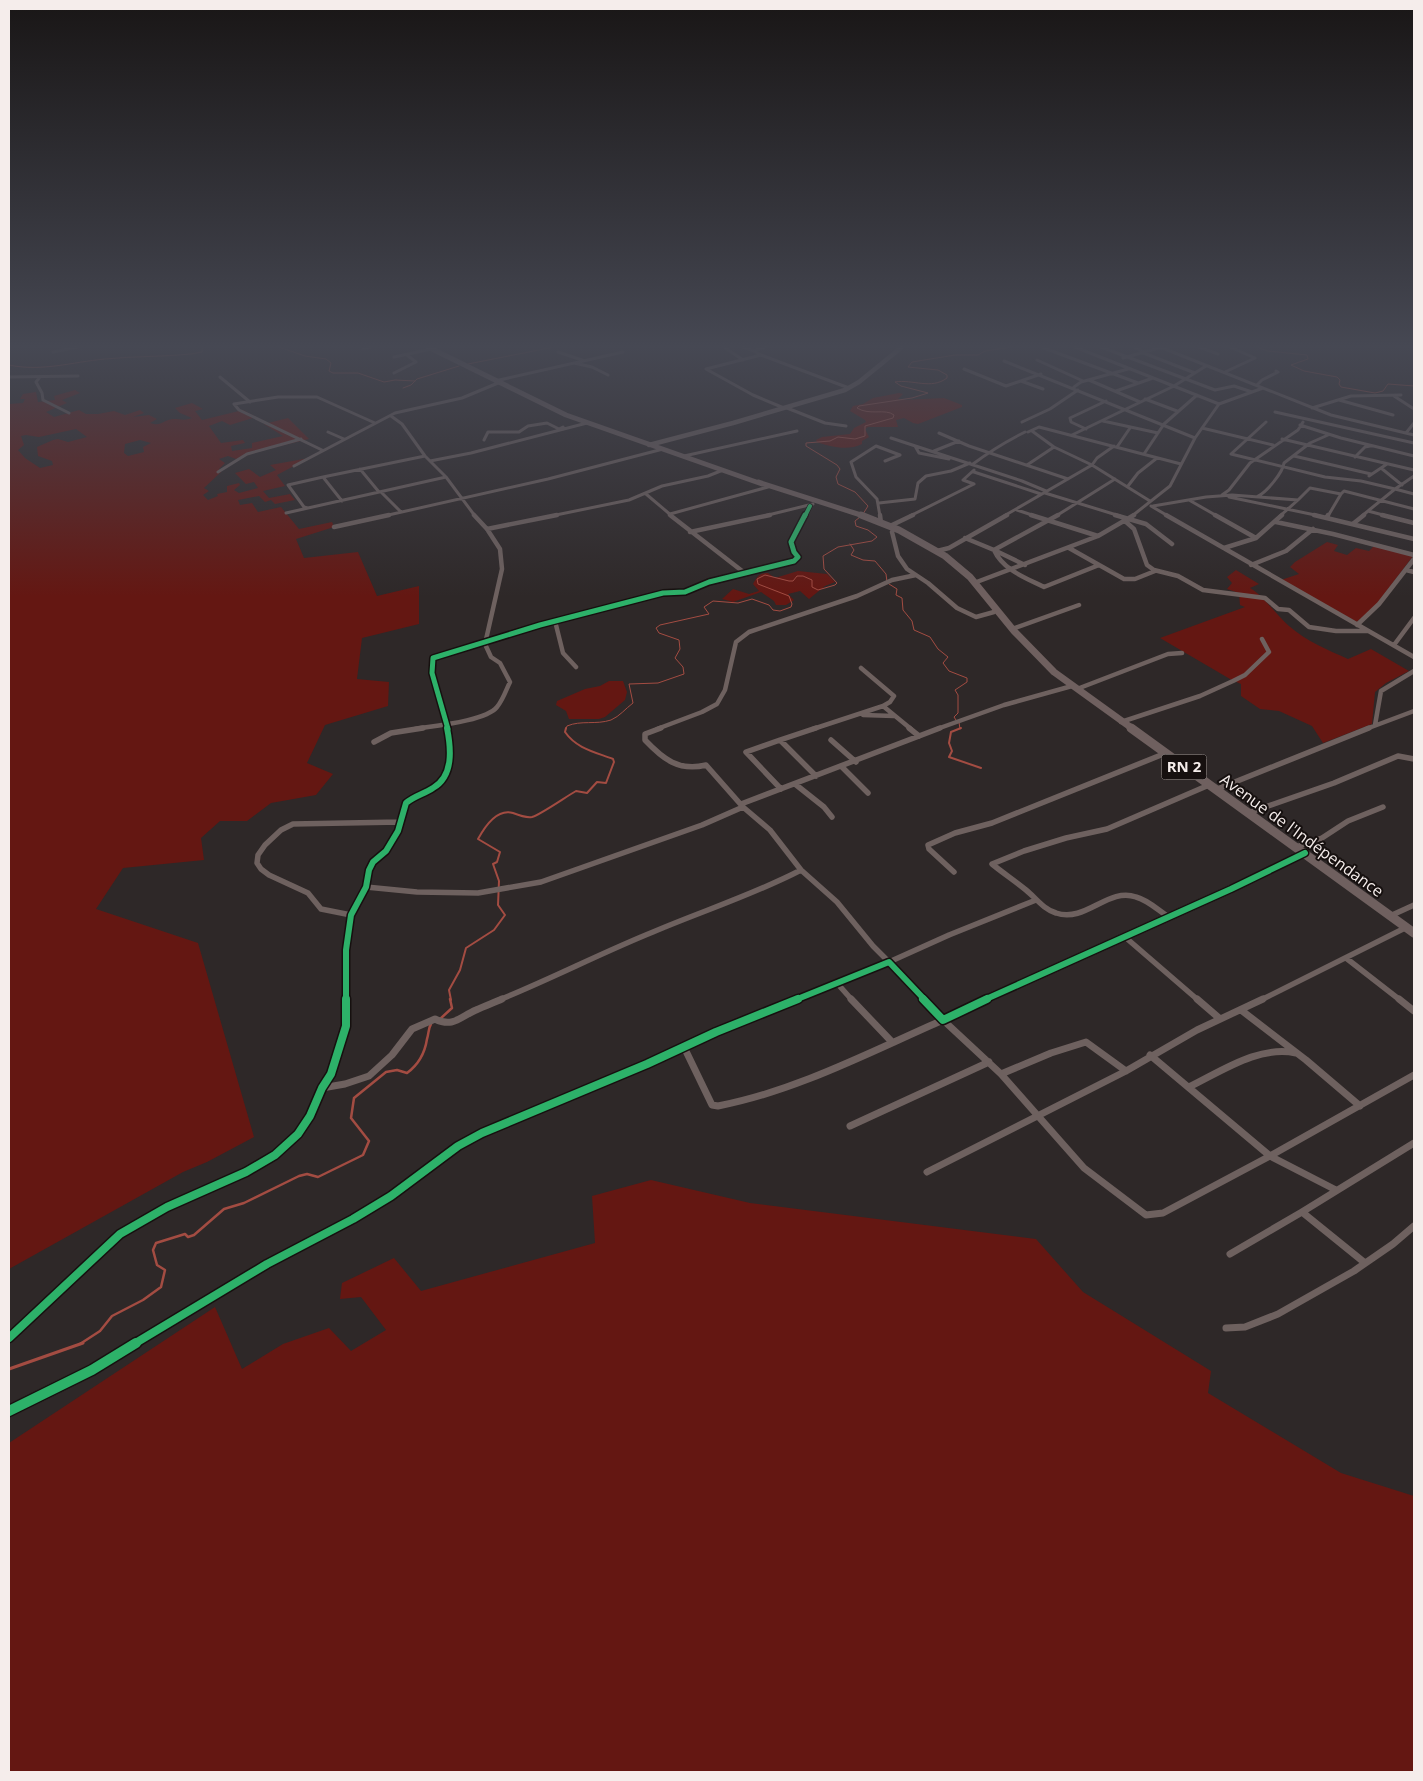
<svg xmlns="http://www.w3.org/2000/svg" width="1423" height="1781" viewBox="0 0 1423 1781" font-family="'Open Sans',sans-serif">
<rect width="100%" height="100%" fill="#2e2828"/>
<path fill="#641712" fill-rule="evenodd" d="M75 390 80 393 62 400 67 403 46 412 54 417 79 410 86 414H98L114 411 125 415 140 410 144 413 133 417 149 415 157 419 150 423C162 427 162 420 173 419 181 419 184 421 192 418L180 413 175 408 192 403 203 409 195 411 202 420 243 410 256 417 230 425 222 421 209 426 221 443 243 440 245 443 231 446 232 451 252 448V443L283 436 264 424 288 418 309 439 264 450 236 459 228 456 219 459 225 463 219 469 221 472 204 488 209 491 203 495 208 500 218 496 217 494 227 492V486L239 483 240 485 234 490 239 493 258 488 254 482 246 484 235 473 249 469 260 477 276 470 270 465 309 458 277 475 285 486 263 491 269 498 290 494 295 500 275 504 271 500 265 502 259 496 238 500 240 505 252 503 258 512 281 507 299 529 332 522 334 527 296 539 304 558 358 552 377 596 419 586V624L362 638 357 679 389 682 388 706 325 725 307 763 333 774 316 795 271 803 247 821H220L201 838 204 860 123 868 96 909 198 943 254 1137 207 1162 183 1172 9 1269V404L23 403 25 399H20L23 394 36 392 38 402 55 400 54 396ZM76 429 87 437 68 442 58 439 53 440 37 447 38 456 52 461 53 465 40 468 25 458 18 450 24 445 21 436 26 435 39 437ZM140 440 151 443 143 447 144 452 128 456 124 453 125 444Z
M899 393 903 394 898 399 902 400 944 398 962 405V407L918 424 913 423 904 418 896 420 898 427H868L865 429 869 437 862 441V444C848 451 831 447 817 442L816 440 822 437 850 434 854 428 866 422 865 420 850 411 853 406 863 404 873 398Z
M1327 542 1338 545 1334 551 1347 555 1356 548 1369 551 1374 546 1413 556 1376 605 1357 622 1281 580 1299 574 1290 567 1295 562Z
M1236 570 1259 584 1250 588C1263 595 1276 615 1289 626 1306 641 1328 650 1348 659L1371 649 1409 671 1386 683 1375 692 1372 724 1323 743 1312 726 1279 711 1260 709 1241 696V684L1230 679 1160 638 1245 607 1240 605 1239 593 1227 589 1232 583 1227 577Z
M798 571 827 574 835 582 825 586 809 599 800 591 788 594 794 600 786 605H776L774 601 761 592 733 602 722 599 733 589 749 594 759 591 753 584C757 577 759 573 768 573L775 578Z
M609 681H623L627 692 625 700 605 717 599 719H569L566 711 556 705 557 701 585 689 600 686Z
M651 1180 750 1203 1036 1239 1083 1292 1211 1371 1208 1393 1341 1473 1414 1496V1772H9V1443L215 1307 242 1369 283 1344 329 1328 351 1351 386 1330 361 1297 340 1299 342 1283 394 1258 421 1291 595 1243 592 1196Z"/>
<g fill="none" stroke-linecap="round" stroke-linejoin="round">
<path stroke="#a34c42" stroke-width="1" d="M279 347 305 356 326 359 331 363 329 371 333 373H358L384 382 395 380 415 381
M570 347H572
M1257 347 1268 351 1307 355 1308 359 1291 365 1304 371 1337 377 1340 380 1339 384 1341 387 1375 393 1383 391 1388 384 1414 386
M468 364 554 347
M9 365C42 372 72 362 105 359 134 356 162 357 191 354L202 352 203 347
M403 388 411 385 417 379 459 366
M863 514 868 506 855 492 838 484 836 477 840 469 837 465 806 446V443L830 441 838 437 855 439 865 436V426L893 418 894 415C885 408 870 416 857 408L859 406 912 398 928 393 901 386 895 382C913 379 931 390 947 378V375L938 370 908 367 912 362 955 355H978L985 351 1012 347
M850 544 854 550 851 555 863 560 875 561 886 574 887 582
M889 584 897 589 896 595 902 598 903 610 912 621 914 630 930 637 938 649 948 657 943 663 949 671 967 678V682L955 690 958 695V713L954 717 956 720
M959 722 960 729
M566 729 567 726C581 720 596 725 611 720 620 716 625 709 633 703L629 684 658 683 684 674 683 667 675 658 680 649 679 640 659 633 656 628 660 625 709 614 704 607 713 601 738 603 752 599 769 605 773 610 780 611 791 607 792 604 789 596 758 584 757 579 765 575 789 581H793L797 576H803L812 580V587L818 590 835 585 837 583 824 569 823 556 838 547 872 541 877 537 868 530 856 526 855 521 860 517"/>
<path stroke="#a34c42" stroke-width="2" d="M961 728 951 732 949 743 952 751 949 757 981 768
M451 1000 449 990 460 970 466 948 494 930 505 915 498 905 499 881 493 864 497 862 500 852 478 839C484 828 497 808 513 813 518 815 526 818 532 817 540 815 567 796 576 791L587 793 597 782 606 783 614 762 613 759C595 752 577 749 565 732L566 728"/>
<path stroke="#a34c42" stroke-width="2.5" d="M440 1019 452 1008 450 999
M80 1344 100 1331 112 1316 143 1300 161 1287 165 1270 157 1265 153 1250 156 1243 185 1234 188 1237 194 1235 224 1209 244 1203 299 1176 307 1174 318 1177 363 1155 369 1141 351 1118 354 1098 386 1072 397 1070 407 1073C418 1065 425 1052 427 1039 429 1033 428 1029 431 1024"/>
<path stroke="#a34c42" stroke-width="3" d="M9 1369 83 1343"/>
<path stroke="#6e615f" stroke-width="3" d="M724 347 743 360
M743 347 754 351
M765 347 754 351 761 355 706 369 753 395 784 408
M1075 347 1219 404
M1101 347 1215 390 1234 386 1252 392
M1134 347 1144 352
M1160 347 1331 415 1414 435
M1199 347 1218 354
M1230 347 1255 358
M1044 348 1138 383
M363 349 370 347
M53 352 78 347
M558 352 582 360
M1141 352 1195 373
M761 355 849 388
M394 357 431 349
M1123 358 1162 347
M1037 360 1083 381
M1004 361 1195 438
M574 363 592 367 608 375
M964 369 1006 386 1041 374
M1225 372 1255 358
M394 373 416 362 407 355
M9 377 78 376
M40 377 36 382 42 393 43 400 69 413
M220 377 250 402
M1089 380 1140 402
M495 381 623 352
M1021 381 1043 389
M1257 385 1262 380 1278 372 1276 371
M1074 387 1081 382 1128 369
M1116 391 1153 378
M1394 396 1414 409
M1145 399 1177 411
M1339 400 1393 415
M787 408 825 423 846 426
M1312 408 1351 396 1401 395
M1275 412 1414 443
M391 416 402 424 425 456 446 477 475 516
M1103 421 1158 433
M1022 422 1050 409 1078 390
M1266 422 1231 454 1325 477 1361 481 1395 489 1414 476
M1300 425 1341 438 1414 456
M1202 428 1273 445
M1086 429 1071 422 1070 418 1106 401
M1032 431 1054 447 1092 465 1150 501
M328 432 344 439
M1028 432 1039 427 1181 464
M939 433 969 446 1068 479
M1406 433 1414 423
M1072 435 1174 386 1206 366
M891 438 1022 481 1046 491
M1282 439 1414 470
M484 440 488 432H519L528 426 547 423 559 429 563 427
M915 446 919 453 949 459
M1117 447 1130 428
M322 450 239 410 234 404 278 397H317L375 423
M934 451 959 441
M1144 454 1164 424 1197 395
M684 456 797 431
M1294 456 1371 474
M1355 457 1365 447 1370 446
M430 461 471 453 587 423
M885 461 900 455
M973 464C989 452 1007 441 1025 432
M1027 465 1054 447
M294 466 395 413 462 398 498 383
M1381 468 1402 485
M360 469 379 492
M974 470 963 480 974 484
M218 472 247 454 301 439
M974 472 1041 494
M1369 476 1387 464
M323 477 288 485 304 507 308 508 446 477
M1128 486 1138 473 1157 458
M381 492 401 512
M1045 493 1120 516
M646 494 672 516
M1222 495 1229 490 1250 463 1298 430 1303 422
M1258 496C1267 492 1283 472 1284 463L1310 443 1328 435
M1229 497 1320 516
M1189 500 1217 516
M342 501 323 477 425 456
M879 503 915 499 918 483 926 476 951 471 970 463
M1151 506 1168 516
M1153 506 1206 497 1232 495 1298 500 1310 488 1341 494 1344 491 1414 509
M1017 510 1035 516
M1368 511 1395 489 1414 494
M286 513 308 508
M670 514 768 487
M384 516 548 479 663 449
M551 516 629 500 662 486 708 476 723 470
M764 516 813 504
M805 516 810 506
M880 516 877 499 856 477 851 462 876 446 900 455
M910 516 974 484
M1004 516 1092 465 1097 458 1114 446
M1056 516 1115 479
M1132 516 1170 486 1195 438 1219 404 1263 388
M1280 516 1298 500
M1328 516 1341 494
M1362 516 1368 511 1387 516"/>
<path stroke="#6e615f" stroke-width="4.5" d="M670 515 746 574
M880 515 881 523
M1031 515 1098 536
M1115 515 1146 524 1172 544
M1166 515 1414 657
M1215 515 1256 538 1282 515
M1314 515 1414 539
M1382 515 1414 523
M1327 517 1328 515
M1125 521 1134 529 1147 565 1154 570 1178 576 1203 590 1265 598 1278 609 1289 610 1309 627 1336 631H1367
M1276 522 1333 534 1414 555
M1354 523 1364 515
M890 526 913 515
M334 527 389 515
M487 529 557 515
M690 532 770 515
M892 532 898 556 907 569 928 583 957 608 976 617 994 612 996 609
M965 538 994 550C1003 570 1026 578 1044 587L1099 565
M1069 548 1124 579H1135L1155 571
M1224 548 1256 538
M994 550 1058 515
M994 550 1025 565
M937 551 949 548 1007 515
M1251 565 1286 551 1313 529
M1406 570 1414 572
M974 583 1098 536 1134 515
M555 621 563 653 576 667
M1357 625 1379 604 1414 559
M1012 629 1079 605
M1394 645 1414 618
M861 668 894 696 890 702 883 706 911 729
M1077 689 1168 654 1182 653
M863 715 894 716
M1121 722 1200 696 1233 681 1245 675 1269 652 1262 639
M1375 725 1381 691 1414 671
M415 729C433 726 486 721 497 707 503 700 506 690 510 682L500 663 491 657 485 644 502 569 500 549 487 529 474 515
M448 729 432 673 433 658 540 625 663 593 685 592 709 582 794 561 798 557 794 552 791 542 805 515
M657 729 702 712 717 704 725 690 736 642 749 632 857 596 892 580 916 575
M813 729 883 706
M937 729 1004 705 1072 686
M1366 729 1414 711"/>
<path stroke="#6e615f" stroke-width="5.5" d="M661 728 645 734V740C663 759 679 772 706 765L743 807 770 830 801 870 837 902 873 946 889 962 949 935 1036 900
M909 728 919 736
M780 740 816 728
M831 740 856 762
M374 742 391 733 423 728
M842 767 868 793
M795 784 824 807 832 817
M781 789 746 752 780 740 816 776
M1215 790 1369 728
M741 804 940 728
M1248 813 1334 783 1398 756 1414 759
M1296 847 1322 838 1348 821 1383 807
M954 872 929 849 928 845 955 833 992 823 1166 753
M366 887 417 892 478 893 541 882 702 825 743 807
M351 915 321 909 308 893 269 875 261 869 257 863 258 855 265 845 281 830 293 824 400 822
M1390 916 1414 905
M1169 917C1159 911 1148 900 1136 897 1108 887 1086 923 1056 913 1043 909 1036 898 1026 890 1015 881 1003 873 992 864L1024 851 1066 838 1107 829 1209 785
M1125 937 1198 1000
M1346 958 1400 1000
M836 982 852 1000
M346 1000V950L351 915 366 887 369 870 373 862 386 851 398 831 406 803C414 796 424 794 433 788 454 776 451 748 447 728
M499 1000C551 979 601 953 653 932 702 911 753 895 801 870
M1261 1000 1407 927"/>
<path stroke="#6e615f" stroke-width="7" d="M851 999 892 1042
M1197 999 1219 1018
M1399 999 1414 1011
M1241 1010 1306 1060 1360 1106
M684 1047 712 1105 718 1106C796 1091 870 1052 943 1020L1001 1074 1084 1168 1146 1215 1163 1213 1270 1156 1414 1075
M1150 1055 1270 1156 1336 1190
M1001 1074 1051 1053 1086 1042 1126 1071
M1189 1087C1222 1071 1259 1045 1296 1053
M322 1088 345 1084 369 1076 392 1055 412 1029 435 1019C453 1028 460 1017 476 1010 484 1006 493 1003 502 999
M850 1126 989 1062
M927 1172 1126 1071 1197 1030 1263 999
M1302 1212 1414 1143
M1230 1254 1302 1212 1365 1263
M1226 1328 1245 1327 1278 1314 1354 1271 1393 1244 1414 1226
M9 1338 120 1234 167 1207 246 1172 275 1155 298 1134 310 1116 322 1088 331 1074 346 1026V999"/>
<path stroke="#6e615f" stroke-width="4.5" d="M649 445 733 423 845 390 859 382 902 347"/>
<path stroke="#6e615f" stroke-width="8" d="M795 1000 889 962 925 1000
M984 1000 1231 889 1305 853"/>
<path stroke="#6e615f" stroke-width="9" d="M923 999 943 1020 987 999
M134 1344 267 1264 353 1219 391 1196 458 1146 482 1133 647 1064 716 1032 798 999"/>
<path stroke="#6e615f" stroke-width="12" d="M9 1411 92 1370 136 1343"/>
<path stroke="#6f605f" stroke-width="5" d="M428 347 566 415 762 484
M758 482 864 516"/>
<path stroke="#6f605f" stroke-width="7" d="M861 515 899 530 945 556 970 577 1014 631 1054 672 1133 729"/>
<path stroke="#6f605f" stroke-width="9" d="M1131 728 1414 933"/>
<g stroke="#16100f" stroke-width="5.5">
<path id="cycleway-far4" d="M805 516 810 506"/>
</g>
<g stroke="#16100f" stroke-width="8">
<path id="cycleway-far3" d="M448 729 432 673 433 658 540 625 663 593 685 592 709 582 794 561 798 557 794 552 791 542 805 515"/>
</g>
<g stroke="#16100f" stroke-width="9">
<path id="cycleway-far2" d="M346 1000V950L351 915 366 887 369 870 373 862 386 851 398 831 406 803C414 796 424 794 433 788 454 776 451 748 447 728
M795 1000 889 962 925 1000
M984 1000 1231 889 1305 853"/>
</g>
<g stroke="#16100f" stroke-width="11">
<path id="cycleway-far1" d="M923 999 943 1020 987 999
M9 1338 120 1234 167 1207 246 1172 275 1155 298 1134 310 1116 322 1088 331 1074 346 1026V999
M134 1344 267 1264 353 1219 391 1196 458 1146 482 1133 647 1064 716 1032 798 999"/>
</g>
<g stroke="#16100f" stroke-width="13">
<path id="cycleway" d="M9 1411 92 1370 136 1343"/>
</g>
<use href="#cycleway-far4" stroke="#2db169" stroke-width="4"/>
<use href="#cycleway-far3" stroke="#2db169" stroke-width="5"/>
<use href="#cycleway-far2" stroke="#2db169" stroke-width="6"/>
<use href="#cycleway-far1" stroke="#2db169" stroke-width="8"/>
<use href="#cycleway" stroke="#2db169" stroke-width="10"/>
</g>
<linearGradient id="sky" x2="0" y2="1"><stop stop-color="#191616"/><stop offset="0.58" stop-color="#464853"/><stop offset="1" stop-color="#464853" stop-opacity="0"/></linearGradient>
<rect width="1423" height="597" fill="url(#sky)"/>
<g text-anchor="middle" stroke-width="4" stroke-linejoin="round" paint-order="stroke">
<rect fill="#16100f" stroke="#b2aba9" stroke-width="1" x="1161.5" y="754.5" width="45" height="25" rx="4"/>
<g font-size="15" font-weight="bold" fill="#f5edeb">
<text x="1184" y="772">RN 2</text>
</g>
<g font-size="16" fill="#f5edeb" stroke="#16100f">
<text transform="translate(1302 835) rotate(36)" y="6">Avenue de l'Indépendance</text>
</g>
</g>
<rect width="1423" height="1781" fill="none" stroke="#f5edeb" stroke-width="20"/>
</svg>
